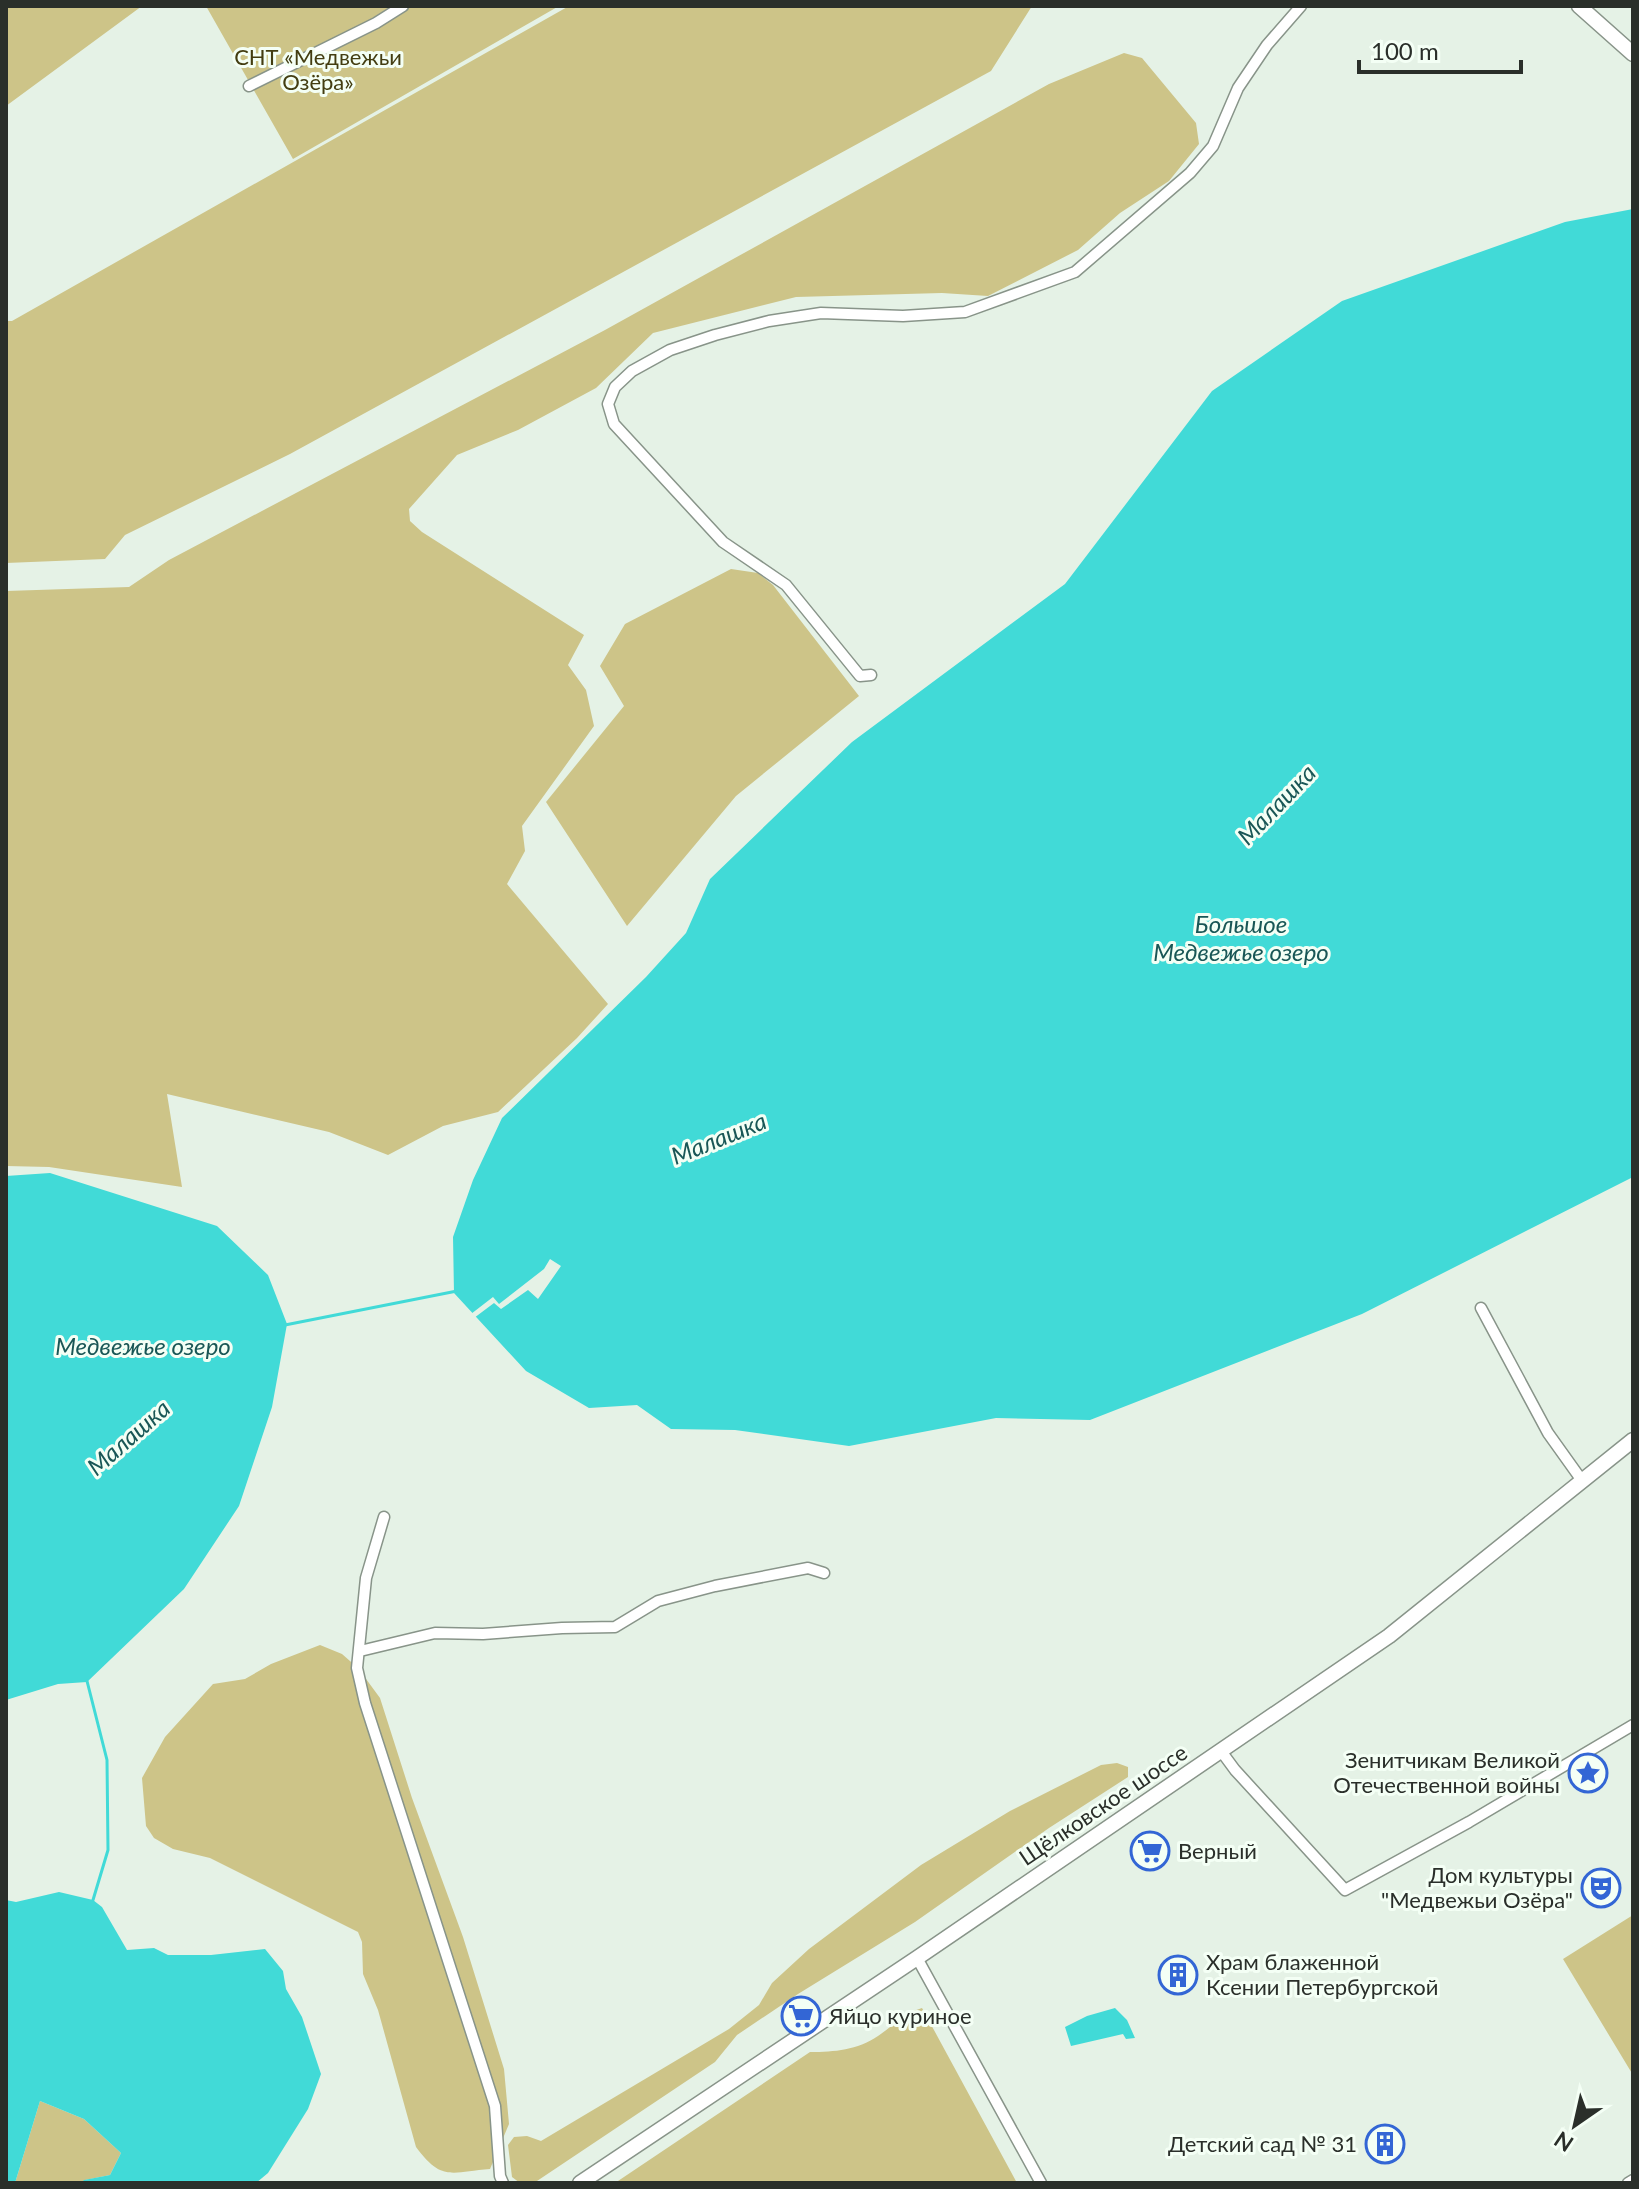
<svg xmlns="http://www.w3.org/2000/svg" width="1639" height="2189" viewBox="0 0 1639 2189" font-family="Lato,sans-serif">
<rect width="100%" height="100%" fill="#e5f2e6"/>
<path fill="#cdc488" d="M6 6H142L6 106Z
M206 6H559L293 159Z
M569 6H1032L991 71 290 454 125 535 105 559 6 563V321H12Z
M1124 53 1142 58 1196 123 1199 144 1169 181 1120 213 1078 250 988 296 942 293 796 297 653 333 596 388 518 430 457 455 409 509 410 521 422 532 584 635 568 665 586 690 594 726 522 826 525 851 507 884 608 1004 577 1038 498 1112 443 1126 388 1155 329 1132 167 1094 182 1187 49 1167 6 1166V591L129 587 169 560 605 330 1049 84Z
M731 569 758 573 773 585 859 696 736 796 627 926 546 802 624 706 600 666 625 624Z
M320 1645 342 1654 358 1668 380 1698 412 1798 463 1937 504 2069 509 2124 490 2169C451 2172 442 2182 416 2147L378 2010 363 1974 362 1942 358 1932 210 1858 173 1849 154 1838 146 1826 142 1778 165 1737 213 1684 245 1679 271 1664Z
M1117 1763 1128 1767V1777L1049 1828 915 1922 798 1994 737 2035 715 2062 534 2183H520L512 2177 508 2145 514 2137 527 2136 541 2141 729 2029 759 2005 772 1983 809 1949 921 1865 1010 1811 1101 1765Z
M1633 1915V2075L1563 1959Z
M922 2008 1017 2183H615L810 2052C835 2052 857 2050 878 2036 894 2025 903 2014 922 2008Z
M40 2101 84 2119 121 2153 110 2175 85 2180 81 2183H15Z"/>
<path fill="#41dad7" d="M1633 209V1177L1362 1314 1090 1420 996 1418 849 1446 735 1430 671 1429 637 1405 589 1408 526 1371 454 1293 453 1237 473 1180 502 1118 646 977 686 933 710 879 852 742 1065 584 1212 391 1342 301 1565 222Z
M50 1173 217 1226 268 1275 287 1324 272 1407 239 1506 184 1589 87 1682 58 1684 6 1700V1176Z
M59 1892 93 1900 102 1907 127 1950 154 1948 168 1955H211L265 1949 283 1971 286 1989 302 2017 321 2074 308 2109 268 2173 256 2183H81L84 2180 110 2175 121 2153 84 2119 40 2101 15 2183H6V1900L16 1902Z
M1115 2008 1127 2020 1135 2038 1126 2039 1123 2034 1071 2046 1065 2027 1087 2016Z"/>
<path fill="#e5f2e6" d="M550 1259 561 1266 538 1299 528 1290 501 1309 494 1303 474 1318 478 1325 463 1309 471 1314 493 1297 499 1304 544 1269Z"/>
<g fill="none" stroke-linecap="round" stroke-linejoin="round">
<path stroke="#41dad7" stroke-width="3" d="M285 1325 457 1291
M87 1681 107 1760 108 1850 93 1900"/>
<g stroke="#889489" stroke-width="13">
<path id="minor" d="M249 86 376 23 403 6
M871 675 860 676 786 585 723 542 614 424 608 404 615 387 632 371 670 350 715 335 769 321 821 313 903 316 965 312 1075 272 1190 173 1213 146 1238 88 1267 45 1301 6
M1481 1308 1548 1433 1583 1482
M384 1517 366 1578 357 1668 365 1703 495 2106 500 2176 503 2183
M360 1651 435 1633 483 1634 562 1628 615 1627 658 1601 715 1586 808 1568 824 1573
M1221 1751 1235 1770 1345 1890 1469 1822 1633 1725
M917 1958 1041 2183
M1628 2183 1633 2180"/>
</g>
<g stroke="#889489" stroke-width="17">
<path id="major" d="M1579 6 1633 54
M580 2183 917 1958 1389 1636 1633 1440"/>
</g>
<use href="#minor" stroke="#fff" stroke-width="10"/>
<use href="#major" stroke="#fff" stroke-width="14"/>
</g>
<defs>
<g id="sight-ring" transform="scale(2)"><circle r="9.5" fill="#f4fff5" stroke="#3366d5" stroke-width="1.5"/><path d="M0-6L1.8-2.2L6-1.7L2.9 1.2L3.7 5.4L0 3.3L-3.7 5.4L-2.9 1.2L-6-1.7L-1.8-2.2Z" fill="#3366d5"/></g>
<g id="supermarket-ring" transform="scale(2)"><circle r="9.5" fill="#f4fff5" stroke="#3366d5" stroke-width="1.5"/><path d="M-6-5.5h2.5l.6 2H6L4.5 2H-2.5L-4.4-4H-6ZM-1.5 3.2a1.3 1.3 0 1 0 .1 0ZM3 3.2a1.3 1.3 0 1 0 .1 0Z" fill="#3366d5"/></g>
<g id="theatre-ring" transform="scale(2)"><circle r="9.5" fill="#f4fff5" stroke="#3366d5" stroke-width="1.5"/><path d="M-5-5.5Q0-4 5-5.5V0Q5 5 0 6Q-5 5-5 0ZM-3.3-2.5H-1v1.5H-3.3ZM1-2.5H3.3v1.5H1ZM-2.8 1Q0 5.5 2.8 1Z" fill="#3366d5"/></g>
<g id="building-ring" transform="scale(2)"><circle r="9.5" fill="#f4fff5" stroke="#3366d5" stroke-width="1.5"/><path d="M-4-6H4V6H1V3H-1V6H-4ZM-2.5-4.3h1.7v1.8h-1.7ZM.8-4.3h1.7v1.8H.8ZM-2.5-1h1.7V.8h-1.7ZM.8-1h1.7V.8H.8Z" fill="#3366d5"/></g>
</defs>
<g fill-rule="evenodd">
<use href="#sight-ring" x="1588" y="1773"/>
<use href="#supermarket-ring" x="1150" y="1851"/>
<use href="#theatre-ring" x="1601" y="1888"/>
<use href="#building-ring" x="1178" y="1975"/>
<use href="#supermarket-ring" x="801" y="2016"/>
<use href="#building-ring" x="1385" y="2144"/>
</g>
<g text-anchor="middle" stroke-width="6" stroke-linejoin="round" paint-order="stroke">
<g font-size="22" fill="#433d11" stroke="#f4fff5">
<text x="318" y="65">СНТ «Медвежьи<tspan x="318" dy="25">Озёра»</tspan></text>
</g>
<g font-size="22" fill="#2a2f2a" stroke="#f4fff5" text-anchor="end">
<text x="1560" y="1768">Зенитчикам Великой<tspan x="1560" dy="25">Отечественной войны</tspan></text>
<text x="1178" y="1859" text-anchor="start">Верный</text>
<text x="1573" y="1883">Дом культуры<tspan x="1573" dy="25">"Медвежьи Озёра"</tspan></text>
<text x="1206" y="1970" text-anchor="start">Храм блаженной<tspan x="1206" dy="25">Ксении Петербургской</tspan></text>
<text x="829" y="2024" text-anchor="start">Яйцо куриное</text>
<text x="1357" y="2152">Детский сад № 31</text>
</g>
<g font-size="22" fill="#2a2f2a" stroke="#f4fff5">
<text transform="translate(1103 1805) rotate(-34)" y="8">Щёлковское шоссе</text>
</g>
<g font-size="24" font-style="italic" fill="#195756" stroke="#f4fff5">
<text transform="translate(1277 805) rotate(-46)" y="8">Малашка</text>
<text x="1241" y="933">Большое<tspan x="1241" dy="28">Медвежье озеро</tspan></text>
<text transform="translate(719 1139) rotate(-22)" y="8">Малашка</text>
<text x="143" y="1355">Медвежье озеро</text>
<text transform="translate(129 1438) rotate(-41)" y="8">Малашка</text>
</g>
</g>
<rect width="1639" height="2189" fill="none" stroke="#2a2f2a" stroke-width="16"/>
<g transform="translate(1575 2125) rotate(214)" stroke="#f4fff5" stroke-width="6" paint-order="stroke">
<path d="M0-6L14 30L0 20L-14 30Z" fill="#2a2f2a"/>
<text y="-12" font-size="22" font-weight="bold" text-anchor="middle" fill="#2a2f2a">N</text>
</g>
<path d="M1359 60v12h162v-12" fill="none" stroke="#2a2f2a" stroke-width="4"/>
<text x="1371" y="60" font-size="24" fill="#2a2f2a" stroke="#f4fff5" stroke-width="6" paint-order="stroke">100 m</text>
</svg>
